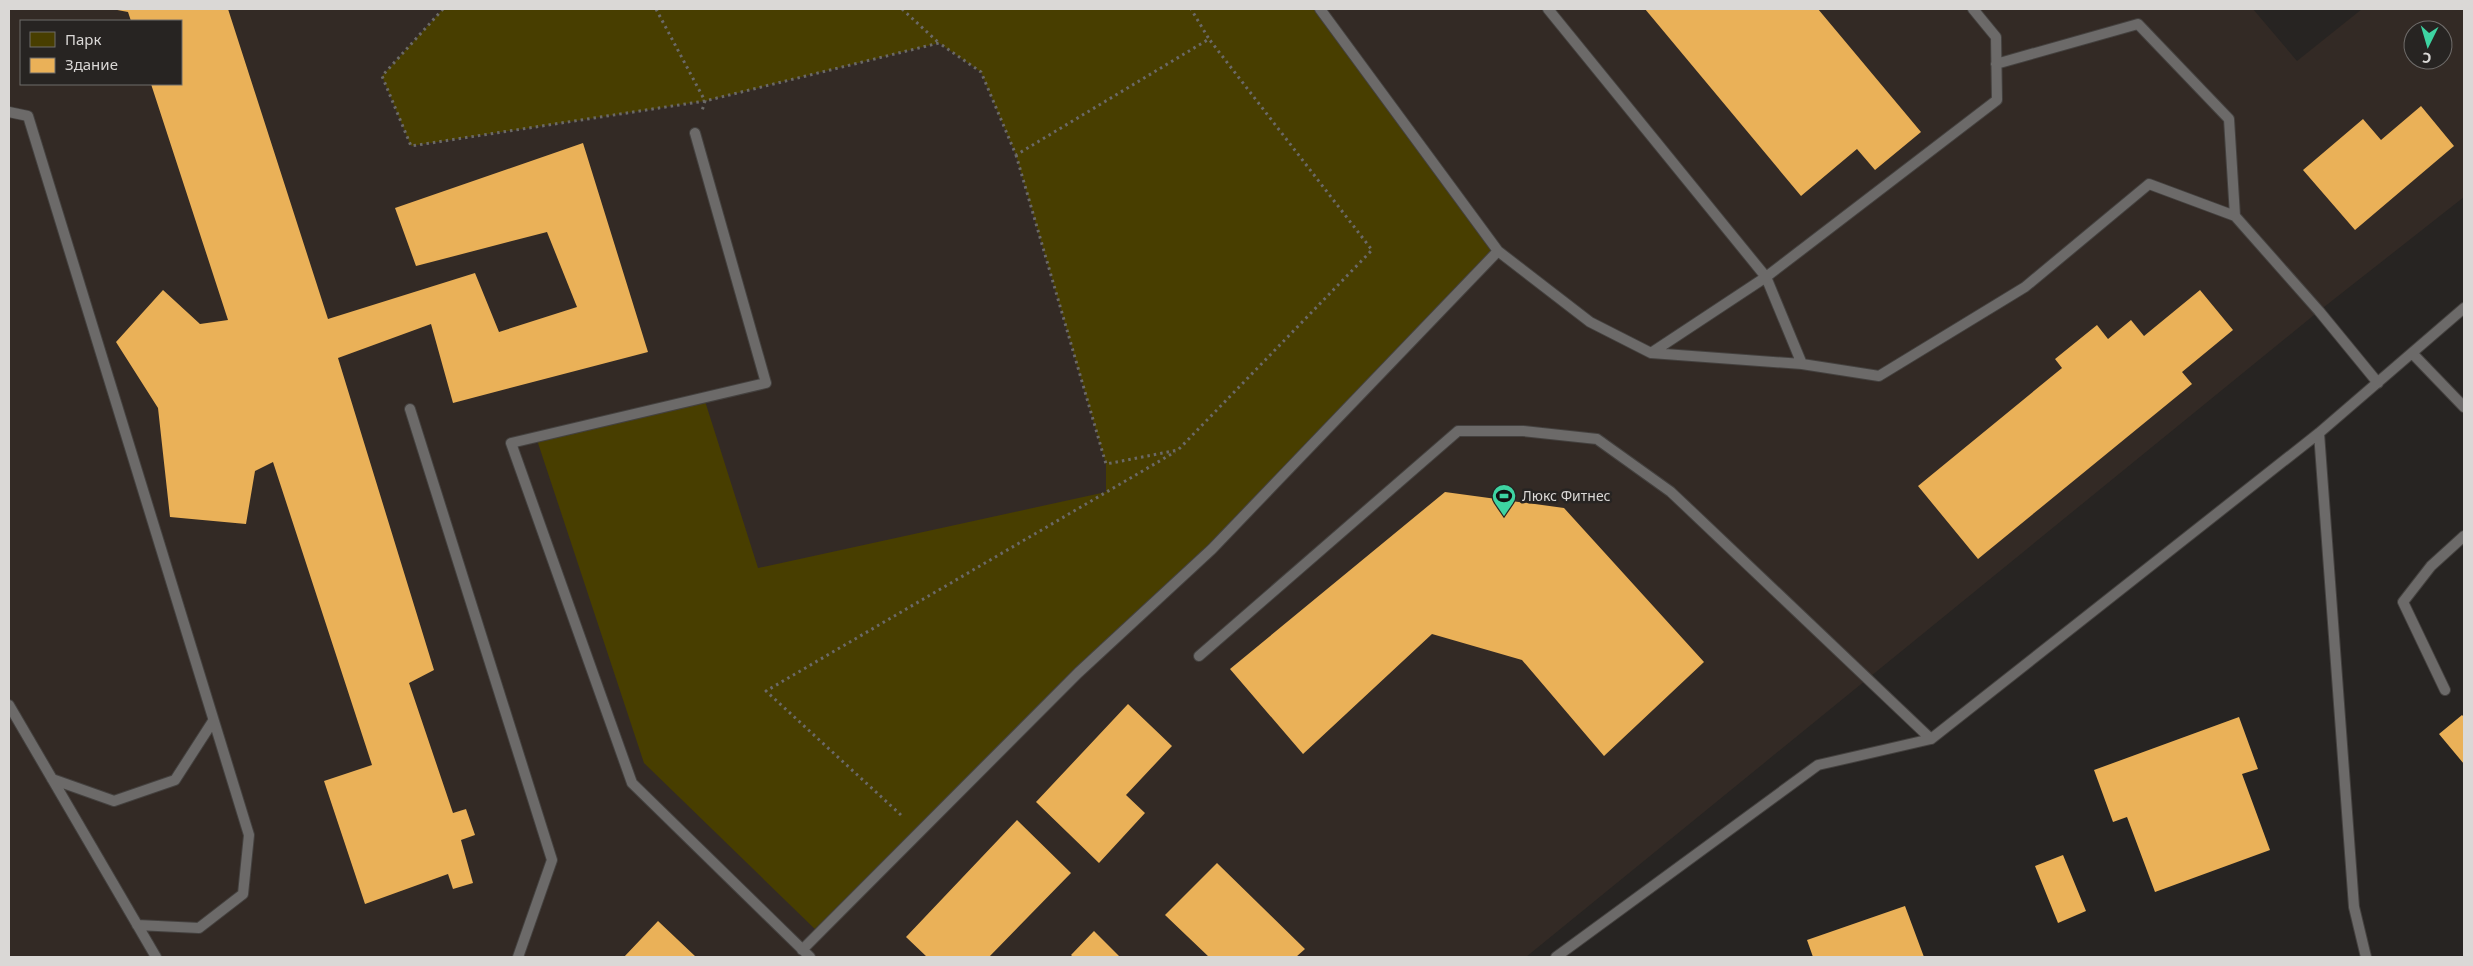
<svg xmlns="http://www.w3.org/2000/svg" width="2473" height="966" viewBox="0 0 2473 966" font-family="'Noto Sans',sans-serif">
<rect width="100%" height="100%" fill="#272422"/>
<path fill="#332a25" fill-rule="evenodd" d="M9 9H2253L2297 61 2362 9H2464V197L2319 311 1526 957H9ZM21 21H181V84H21ZM2413 30H2443V60H2413Z"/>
<path fill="#483e00" d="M443 9H1320L1498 251 1212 549 919 833 819 933 644 763 536 437 704 398 758 568 1106 492V464L1016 155 981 72 939 43 705 101 411 146 382 76Z"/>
<path fill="#eab158" d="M112 9H228L328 319 475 273 499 332 577 307 547 232 416 266 395 208 583 143 648 352 453 403 431 324 338 358 434 670 409 683 453 813 466 809 475 835 461 840 473 883 453 889 448 874 365 904 324 781 372 765 273 462 255 471 246 524 170 517 158 408 116 342 163 290 200 324 228 320 151 84H181V21H131L128 12Z
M1645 9H1818L1921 132 1875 170 1857 149 1801 196Z
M2421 106 2454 146 2355 230 2303 170 2363 119 2381 140Z
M2200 290 2233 330 2182 372 2192 384 1978 559 1918 486 2062 368 2055 359 2097 325 2108 339 2131 320 2144 336Z
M1445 492 1564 508 1704 662 1604 756 1522 660 1432 634 1303 754 1230 669Z
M1128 704 1172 746 1126 795 1145 813 1099 863 1036 802Z
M2462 715 2464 717V764L2439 734Z
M2239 717 2258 769 2242 774 2270 850 2155 892 2127 817 2113 822 2094 770Z
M1017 820 1071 873 989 957H927L906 937Z
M2063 855 2086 911 2058 923 2035 866Z
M1217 863 1305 949 1296 957H1209L1165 915Z
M1905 906 1924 957H1813L1807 940Z
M658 921 696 957H624Z
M1094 931 1120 957H1073L1071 955Z"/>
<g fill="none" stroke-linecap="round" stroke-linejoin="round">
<g stroke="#44413f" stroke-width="12">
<path id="service" d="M1320 9 1498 251 1590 322 1651 353 1802 364 1879 376 2025 287 2149 184 2235 216
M1548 9 1766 277 1802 364
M1996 64 2138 24 2229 119 2235 216 2319 311 2378 383
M9 112 28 116 249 835 243 894 199 928 137 925
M695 133 766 383 511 443 632 783 810 957
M1651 353 1766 277 1997 100 1996 37 1973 9
M2412 353 2464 407
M410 409 552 860 518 957
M2319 433 2354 907 2366 957
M1199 656 1458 431H1523L1597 439 1671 492 1931 739
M2445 690 2403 602 2431 566 2464 536
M9 705 156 957
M52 779 114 801 175 780 213 721
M802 950 1078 673 1212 549 1498 251
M1556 957 1818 765 1931 739 2319 433 2464 308"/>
</g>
<path stroke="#6b6967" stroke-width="3" stroke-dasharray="2.5 4" stroke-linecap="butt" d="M443 9 382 76 411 146 705 101 939 43 981 72 1016 155 1209 39 1191 9
M656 9 705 101 702 111
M902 9 939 43
M1016 155 1106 464 1178 450 1372 250 1209 39
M901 815 766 691 1175 452"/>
<use href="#service" stroke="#6c6a69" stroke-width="10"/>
</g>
<defs>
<g id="stadium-pin" transform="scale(1.25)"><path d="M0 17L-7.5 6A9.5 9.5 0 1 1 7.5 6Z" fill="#3ed4a2" stroke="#272422"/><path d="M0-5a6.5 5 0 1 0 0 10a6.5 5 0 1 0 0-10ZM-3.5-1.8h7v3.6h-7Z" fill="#111"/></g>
</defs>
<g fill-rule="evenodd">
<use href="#stadium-pin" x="1504" y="496"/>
</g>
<g text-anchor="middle" stroke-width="5" stroke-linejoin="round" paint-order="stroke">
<g font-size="14" fill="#dad8d6" stroke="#272422" text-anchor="start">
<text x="1522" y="501">Люкс Фитнес</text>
</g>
</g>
<rect width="2473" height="966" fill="none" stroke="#dad8d6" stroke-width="20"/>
<rect x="20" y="20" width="162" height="65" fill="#272422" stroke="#6f6c6a"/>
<rect x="30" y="32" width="25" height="15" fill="#483e00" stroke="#6f6c6a"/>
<text x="65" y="45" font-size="15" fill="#dad8d6">Парк</text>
<rect x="30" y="58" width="25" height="15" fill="#eab158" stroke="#6f6c6a"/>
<text x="65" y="70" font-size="15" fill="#dad8d6">Здание</text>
<g transform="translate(2428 45) rotate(185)"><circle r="24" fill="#272422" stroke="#6f6c6a"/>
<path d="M0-4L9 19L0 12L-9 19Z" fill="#3ed4a2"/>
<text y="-8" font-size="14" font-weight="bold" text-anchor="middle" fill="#dad8d6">С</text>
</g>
</svg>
